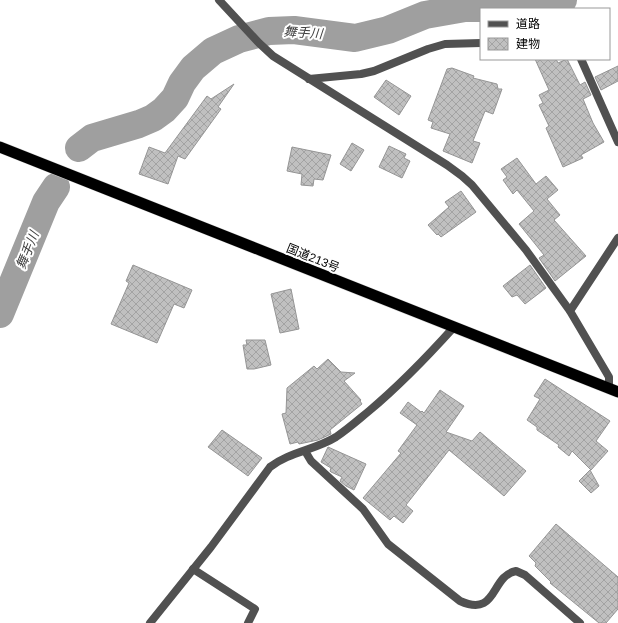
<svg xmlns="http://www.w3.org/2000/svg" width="618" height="623" viewBox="0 0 618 623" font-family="Arial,'Noto Sans JP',sans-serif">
<defs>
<pattern id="building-cross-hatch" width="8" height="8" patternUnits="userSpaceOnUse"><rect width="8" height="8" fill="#c0c0c0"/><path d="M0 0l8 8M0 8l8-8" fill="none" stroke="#a3a3a3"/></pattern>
</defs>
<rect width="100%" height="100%" fill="#fff"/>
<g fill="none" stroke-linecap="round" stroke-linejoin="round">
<path stroke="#9f9f9f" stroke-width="28" d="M79 148 92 138 139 124 153 118 164 110 175 98 182 83 193 68 213 51 239 39 269 31 294 30 355 38 388 30 425 15 465 8H503L539 5 563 0
M0 314 46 202 56 187"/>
</g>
<path fill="url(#building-cross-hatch)" stroke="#959595" d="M535 59H556L558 63 567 59 580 85 585 82 591 95 583 99 593 123 604 142 581 155 583 158 563 167 546 128 549 126 539 105 543 103 539 95 549 90Z
M618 66V81L601 90 595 77Z
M452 68 474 76 473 78 497 84 498 89H502L493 114 485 111 473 141 480 143 472 163 443 151 450 134 431 128 433 122 428 120 447 69Z
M386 80 411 96 399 115 374 97Z
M234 84 218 107 221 109 185 159 178 156 168 184 139 174 149 147 165 153 207 96 211 99Z
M352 143 364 150 351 171 340 164Z
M389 146 406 154 404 158 410 161 402 178 379 167Z
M292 147 331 155 323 180 314 179 313 186 301 185 302 174 287 171Z
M517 158 536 184 546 176 558 190 547 199 560 215 554 220 586 256 555 281 539 258 544 255 519 224 534 211 517 190 513 194 503 180 507 177 501 169Z
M461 191 476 212 441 237 438 234 437 235 428 225 449 207 445 202Z
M133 265 192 290 184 308 174 304 157 343 111 324 129 283 126 281Z
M530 265 546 288 525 304 517 295 512 297 503 286Z
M291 289 299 329 280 333 271 294Z
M246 340H265L271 365 254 369H247L243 345H247Z
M328 359 341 372 355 373 344 381 361 400 360 401 362 404 330 430 331 434 318 440 299 444 298 442 290 444 282 414 286 413 287 388 314 366 317 369Z
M545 379 610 421 596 441 608 451 591 470 572 451 569 456 558 447 559 445 537 430V427L527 420 540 399 534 396Z
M440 390 464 406 446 432 472 441 480 432 526 471 504 496 449 450 406 505 413 511 403 523 394 516 390 520 363 498 401 453 398 451 417 425 400 413 408 402 421 412 422 411 424 413Z
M222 430 262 458 248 476 208 447Z
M328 447 366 464 354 490 346 486 340 481 342 477 331 472 330 471 331 468 321 462Z
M590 470 599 486 591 493 579 481Z
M556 524 618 577V609L606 623H599L550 583 551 582 535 566 536 563 529 556Z"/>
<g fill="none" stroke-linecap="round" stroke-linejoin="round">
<g stroke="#dbdbdb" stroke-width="12">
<path id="trunk" d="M0 147 618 392"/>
</g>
<path stroke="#515151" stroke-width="8" d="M309 79 361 74 374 71 428 49 445 44 481 43
M193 569 255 609 248 623"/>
<path stroke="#515151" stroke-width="8" d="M219 0 259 43 273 56 447 165 462 176 472 185 526 250 570 311 609 377V388
M581 59 618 142
M570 311 618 238
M305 451 311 461 363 509 388 544 460 601C498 618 490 576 516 571L525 575 580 623
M150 623 211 547 270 467C289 452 315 450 336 437 348 429 358 420 369 411 400 385 427 357 454 327"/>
<use href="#trunk" stroke="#000" stroke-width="11"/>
</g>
<g text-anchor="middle" stroke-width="4" stroke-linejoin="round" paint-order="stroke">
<g font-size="12" fill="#000" stroke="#fff">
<text transform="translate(313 258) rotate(22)" y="4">国道213号</text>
</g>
<g font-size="13" font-style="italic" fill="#404040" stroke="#fff">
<text transform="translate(303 32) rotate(4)" y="5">舞手川</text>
<text transform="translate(27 250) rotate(-68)" y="5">舞手川</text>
</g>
</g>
<rect x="480" y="8" width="130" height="52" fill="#ffffff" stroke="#999999"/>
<rect x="488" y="21" width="20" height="6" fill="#515151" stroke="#999999"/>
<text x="516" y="28" font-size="12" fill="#000000">道路</text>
<rect x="488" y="38" width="20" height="12" fill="url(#building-cross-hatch)" stroke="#999999"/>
<text x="516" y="48" font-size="12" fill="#000000">建物</text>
</svg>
